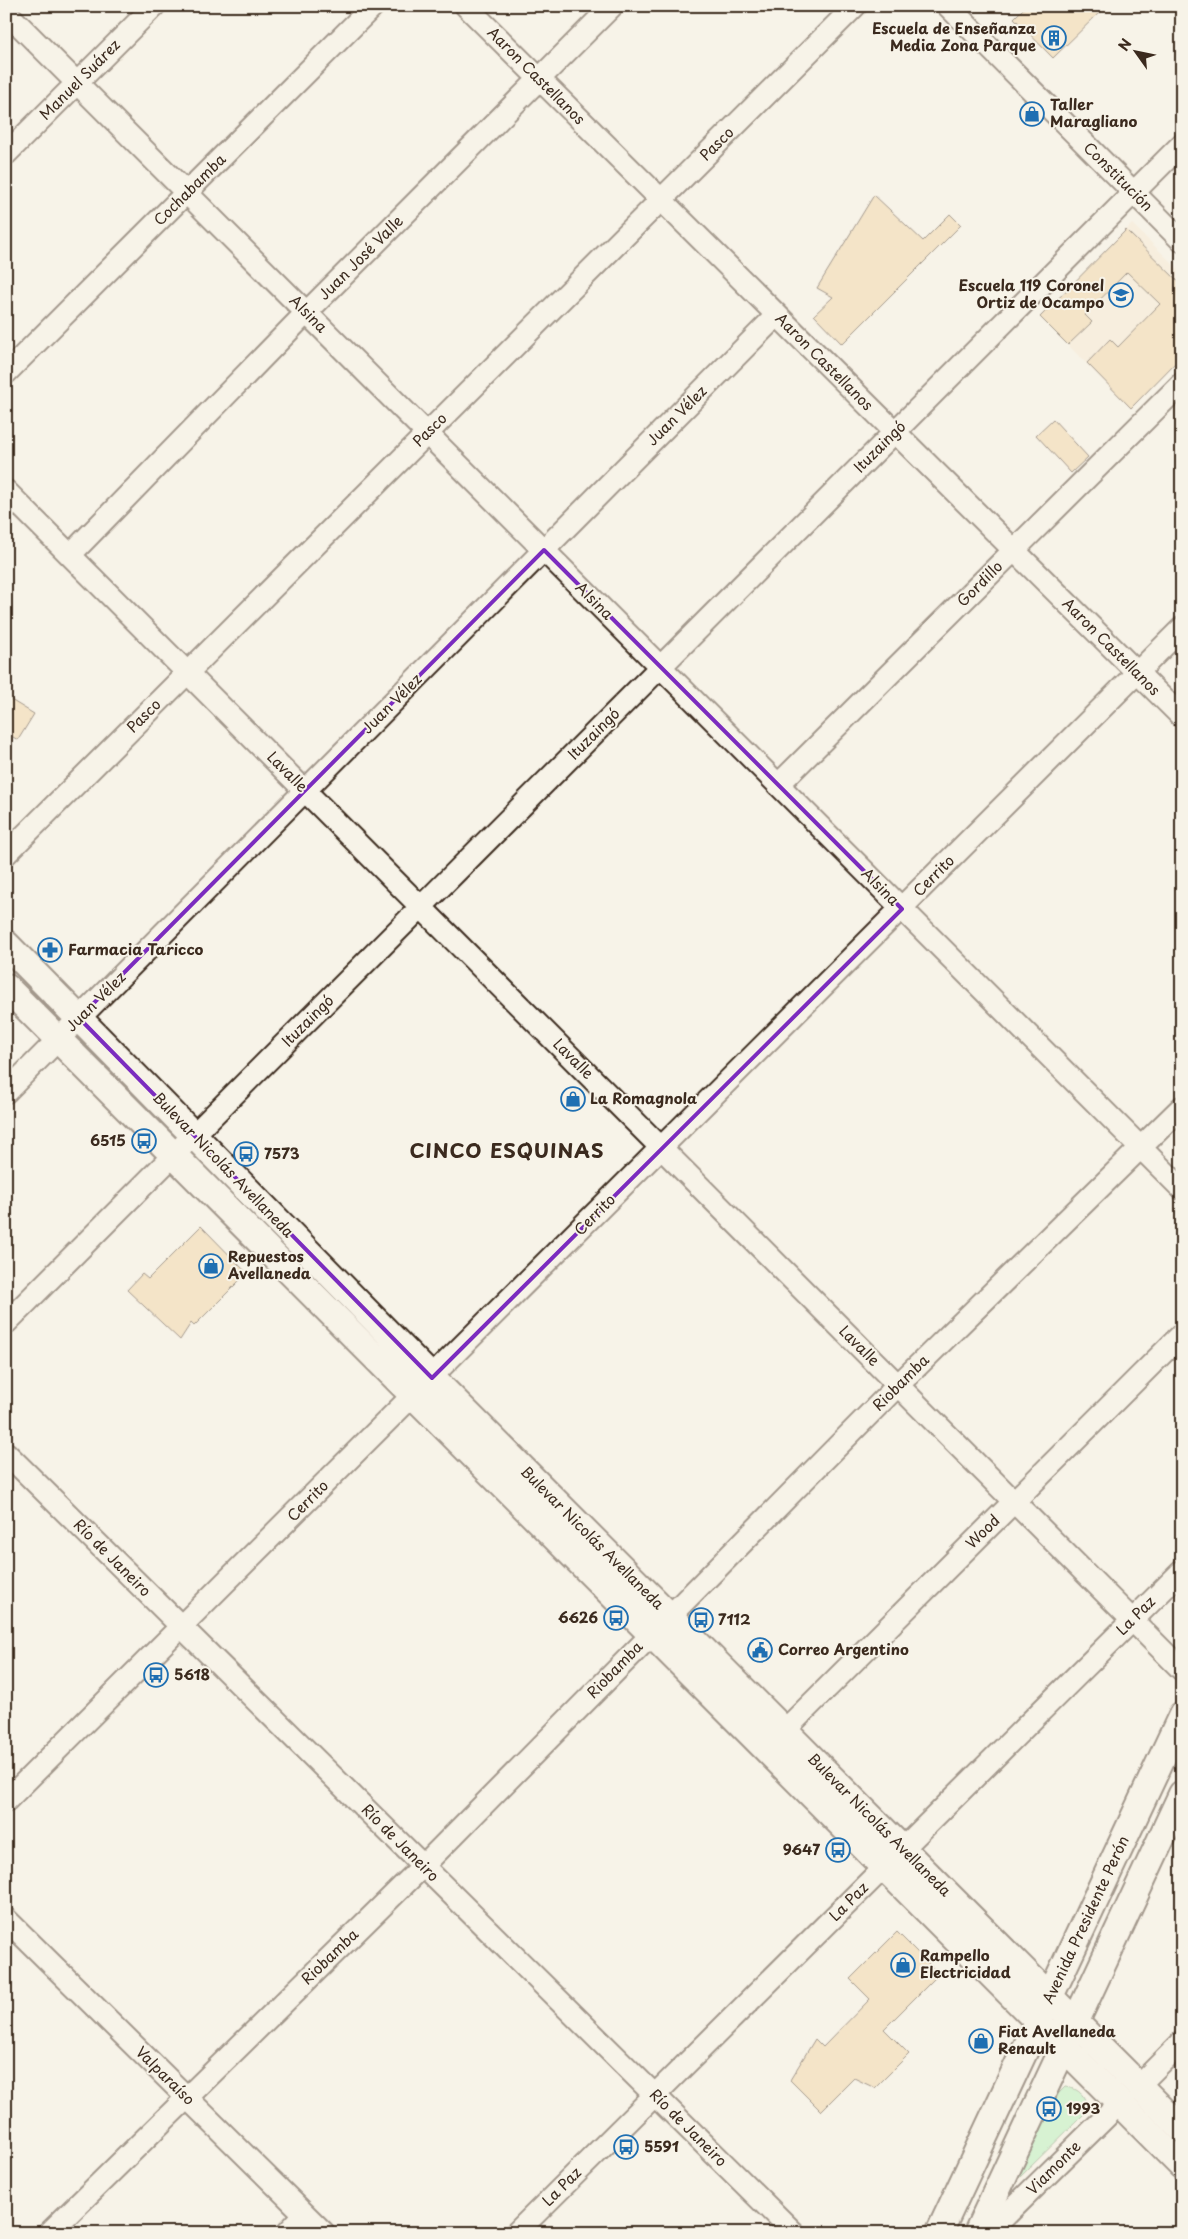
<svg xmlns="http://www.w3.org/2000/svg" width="1188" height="2239" viewBox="0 0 1188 2239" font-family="'Playpen Sans',sans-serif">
<rect width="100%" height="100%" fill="#f7f3e8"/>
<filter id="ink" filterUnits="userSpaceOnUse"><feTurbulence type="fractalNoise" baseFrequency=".02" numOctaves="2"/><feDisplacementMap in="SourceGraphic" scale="10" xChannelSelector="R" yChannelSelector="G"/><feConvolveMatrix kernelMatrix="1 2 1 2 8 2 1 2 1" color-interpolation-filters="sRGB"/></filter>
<g filter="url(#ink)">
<path fill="#f5e9d3" d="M1132 224 1182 273V356L1131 408 1040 317Z"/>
<path fill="#aff1b9" stroke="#758e6c" d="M1065 2087C1080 2088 1088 2098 1086 2112L1017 2180 1058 2094Z"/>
<path fill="#efd3a3" stroke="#3b2a1e" d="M1026 6H1106L1053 58 1014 18Z
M874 195 923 241 950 214 961 225 842 344 814 315 833 297 817 288Z
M1126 230 1182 285V356L1131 408 1087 363 1110 339 1118 347 1160 304 1127 272 1085 315 1092 322 1068 345 1040 317Z
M1053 419 1088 457 1071 473 1036 435Z
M6 697 34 714 18 740 6 733Z
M201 1226 247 1273 194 1326 191 1323 180 1340 127 1290 142 1274 148 1279Z
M897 1932 939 1974 884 2029 909 2054 875 2088 854 2078 821 2111 790 2080 815 2039 823 2047 870 1999 850 1979Z"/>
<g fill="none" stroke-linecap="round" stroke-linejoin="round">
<g stroke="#3b2a1e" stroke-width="25">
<path id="minor" d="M466 6 1182 717
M948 6 1182 241
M6 12 1182 1189
M6 154 154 6
M6 373 373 6
M6 491 1182 1670
M70 555 306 313 612 6
M778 785 1182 383
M6 854 855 6
M6 1092 777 315
M6 1323 1182 144
M6 1453 794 2233
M785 1730 1182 1334
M6 1801 1182 628
M6 1919 324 2233
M1138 2086 1182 2042
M49 2233 423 1866 898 1385 1182 1107
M287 2233 305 2214
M516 2233 1182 1571
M988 2233 1119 2104"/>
</g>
<g stroke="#3b2a1e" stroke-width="30">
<path id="major" d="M6 944 432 1378 1182 2129
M6 987 1182 2166
M939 2233 1182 1715
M977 2233 1182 1794"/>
</g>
<use href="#minor" stroke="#f7f3e8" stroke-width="21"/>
<use href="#major" stroke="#f7f3e8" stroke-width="26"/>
</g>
</g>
<path d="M0 0H1188V2239H0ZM544 550 902 909 432 1378 79 1018Z" fill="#f7f3e8" fill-opacity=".55" fill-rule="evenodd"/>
<path fill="none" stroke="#7b2cbf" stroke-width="4" stroke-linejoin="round" d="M544 550 902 909 432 1378 79 1018Z"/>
<defs>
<g id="building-ring" transform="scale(1.25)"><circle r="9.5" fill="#f7f3e8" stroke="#1f6fb2" stroke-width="1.5"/><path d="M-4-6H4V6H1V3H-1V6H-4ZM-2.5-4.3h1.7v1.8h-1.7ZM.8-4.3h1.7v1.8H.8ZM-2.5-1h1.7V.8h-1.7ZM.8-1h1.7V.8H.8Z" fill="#1f6fb2"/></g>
<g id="shop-ring" transform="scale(1.25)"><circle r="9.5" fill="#f7f3e8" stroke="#1f6fb2" stroke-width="1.5"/><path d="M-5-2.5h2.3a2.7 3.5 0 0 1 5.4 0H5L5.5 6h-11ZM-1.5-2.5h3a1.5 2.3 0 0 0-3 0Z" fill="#1f6fb2"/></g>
<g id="school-ring" transform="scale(1.25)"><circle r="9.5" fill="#f7f3e8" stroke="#1f6fb2" stroke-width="1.5"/><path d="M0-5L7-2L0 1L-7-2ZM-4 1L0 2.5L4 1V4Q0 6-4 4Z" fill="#1f6fb2"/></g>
<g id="pharmacy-ring" transform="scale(1.25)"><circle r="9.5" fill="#f7f3e8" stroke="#1f6fb2" stroke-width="1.5"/><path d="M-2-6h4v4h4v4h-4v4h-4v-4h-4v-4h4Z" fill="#1f6fb2"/></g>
<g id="bus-ring" transform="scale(1.25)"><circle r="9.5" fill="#f7f3e8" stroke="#1f6fb2" stroke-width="1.5"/><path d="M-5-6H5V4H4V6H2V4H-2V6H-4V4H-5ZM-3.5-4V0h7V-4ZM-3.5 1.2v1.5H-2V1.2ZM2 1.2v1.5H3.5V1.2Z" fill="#1f6fb2"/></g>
<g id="civic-ring" transform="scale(1.25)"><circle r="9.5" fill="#f7f3e8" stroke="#1f6fb2" stroke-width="1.5"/><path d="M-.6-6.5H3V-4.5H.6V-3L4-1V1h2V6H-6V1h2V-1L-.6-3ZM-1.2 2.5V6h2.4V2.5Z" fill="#1f6fb2"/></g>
</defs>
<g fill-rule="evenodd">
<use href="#building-ring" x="1054" y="38"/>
<use href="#shop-ring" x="1032" y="114"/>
<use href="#school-ring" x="1121" y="295"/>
<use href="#pharmacy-ring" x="50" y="950"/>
<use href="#shop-ring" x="573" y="1099"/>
<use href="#bus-ring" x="144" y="1141"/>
<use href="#bus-ring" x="246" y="1154"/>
<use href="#shop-ring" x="211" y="1266"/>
<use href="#bus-ring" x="616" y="1618"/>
<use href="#bus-ring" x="701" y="1620"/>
<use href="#civic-ring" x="760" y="1650"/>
<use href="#bus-ring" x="156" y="1675"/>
<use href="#bus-ring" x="838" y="1850"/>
<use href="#shop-ring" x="903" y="1965"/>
<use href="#shop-ring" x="981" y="2041"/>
<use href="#bus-ring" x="1049" y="2109"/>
<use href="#bus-ring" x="626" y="2147"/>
</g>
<g text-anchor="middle" stroke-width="4" stroke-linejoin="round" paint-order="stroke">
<g font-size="15" font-weight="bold" fill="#3b2a1e" stroke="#f7f3e8" text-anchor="start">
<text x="1036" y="34" text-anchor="end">Escuela de Enseñanza<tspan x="1036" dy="17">Media Zona Parque</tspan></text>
<text x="1050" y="110">Taller<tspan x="1050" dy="17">Maragliano</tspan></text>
<text x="1104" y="291" text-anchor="end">Escuela 119 Coronel<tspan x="1104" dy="17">Ortiz de Ocampo</tspan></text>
<text x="68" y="955">Farmacia Taricco</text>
<text x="590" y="1104">La Romagnola</text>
<text x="126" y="1146" text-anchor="end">6515</text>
<text x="264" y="1159">7573</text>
<text x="228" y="1262">Repuestos<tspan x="228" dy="17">Avellaneda</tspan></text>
<text x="598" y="1623" text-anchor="end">6626</text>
<text x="718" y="1625">7112</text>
<text x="778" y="1655">Correo Argentino</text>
<text x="174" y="1680">5618</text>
<text x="820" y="1855" text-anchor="end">9647</text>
<text x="920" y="1961">Rampello<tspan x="920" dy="17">Electricidad</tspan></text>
<text x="998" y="2037">Fiat Avellaneda<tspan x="998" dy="17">Renault</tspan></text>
<text x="1066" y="2114">1993</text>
<text x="644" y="2152">5591</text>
</g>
<g font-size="15" fill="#3b2a1e" stroke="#f7f3e8">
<text transform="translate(536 76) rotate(45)" y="5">Aaron Castellanos</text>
<text transform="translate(80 80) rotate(-45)" y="5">Manuel Suárez</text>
<text transform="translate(717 144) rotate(-45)" y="5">Pasco</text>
<text transform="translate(1118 177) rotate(45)" y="5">Constitución</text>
<text transform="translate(190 190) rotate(-45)" y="5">Cochabamba</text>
<text transform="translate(361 258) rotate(-45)" y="5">Juan José Valle</text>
<text transform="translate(308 314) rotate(45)" y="5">Alsina</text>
<text transform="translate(824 362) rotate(45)" y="5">Aaron Castellanos</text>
<text transform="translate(677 416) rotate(-45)" y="5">Juan Vélez</text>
<text transform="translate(430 430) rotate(-45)" y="5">Pasco</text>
<text transform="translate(880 447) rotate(-45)" y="5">Ituzaingó</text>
<text transform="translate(980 584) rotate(-45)" y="5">Gordillo</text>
<text transform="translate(594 601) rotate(45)" y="5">Alsina</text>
<text transform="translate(1111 647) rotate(45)" y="5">Aaron Castellanos</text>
<text transform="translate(392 704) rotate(-45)" y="5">Juan Vélez</text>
<text transform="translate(144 716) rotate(-45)" y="5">Pasco</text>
<text transform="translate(594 734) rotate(-45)" y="5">Ituzaingó</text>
<text transform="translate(287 772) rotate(45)" y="5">Lavalle</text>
<text transform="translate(934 876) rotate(-45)" y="5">Cerrito</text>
<text transform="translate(880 887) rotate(45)" y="5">Alsina</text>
<text transform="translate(96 1002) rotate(-45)" y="5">Juan Vélez</text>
<text transform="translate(308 1021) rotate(-45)" y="5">Ituzaingó</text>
<text transform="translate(573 1059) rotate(45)" y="5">Lavalle</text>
<text transform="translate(223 1165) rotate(46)" y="5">Bulevar Nicolás Avellaneda</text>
<text transform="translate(595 1215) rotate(-45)" y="5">Cerrito</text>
<text transform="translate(859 1346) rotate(45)" y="5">Lavalle</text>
<text transform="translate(901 1383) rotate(-45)" y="5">Riobamba</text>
<text transform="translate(308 1501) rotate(-45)" y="5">Cerrito</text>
<text transform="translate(983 1532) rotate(-45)" y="5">Wood</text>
<text transform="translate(592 1538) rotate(45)" y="5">Bulevar Nicolás Avellaneda</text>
<text transform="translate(112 1558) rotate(45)" y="5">Río de Janeiro</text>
<text transform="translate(1136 1616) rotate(-45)" y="5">La Paz</text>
<text transform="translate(615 1670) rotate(-46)" y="5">Riobamba</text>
<text transform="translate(879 1825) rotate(45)" y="5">Bulevar Nicolás Avellaneda</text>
<text transform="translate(400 1843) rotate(45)" y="5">Río de Janeiro</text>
<text transform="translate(849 1902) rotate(-45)" y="5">La Paz</text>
<text transform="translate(1086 1920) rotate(-65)" y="5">Avenida Presidente Perón</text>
<text transform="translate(330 1957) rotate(-44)" y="5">Riobamba</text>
<text transform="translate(165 2076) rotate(45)" y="5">Valparaíso</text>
<text transform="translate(688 2128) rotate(45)" y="5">Río de Janeiro</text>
<text transform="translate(1054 2168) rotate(-45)" y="5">Viamonte</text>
<text transform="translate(562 2187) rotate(-45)" y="5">La Paz</text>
</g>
<g font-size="20" font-weight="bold" letter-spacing="1" fill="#3b2a1e" stroke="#f7f3e8">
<text x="507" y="1158">CINCO ESQUINAS</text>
</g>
</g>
<rect width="1188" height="2239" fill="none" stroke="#f7f3e8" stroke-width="25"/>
<rect x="12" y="12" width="1163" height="2214" fill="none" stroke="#3b2a1e" stroke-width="2" filter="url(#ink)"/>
<g transform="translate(1136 52) rotate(303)" stroke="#f7f3e8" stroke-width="4" paint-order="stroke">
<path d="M0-4L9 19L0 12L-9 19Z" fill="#3b2a1e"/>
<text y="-8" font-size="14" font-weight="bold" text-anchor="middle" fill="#3b2a1e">N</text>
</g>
</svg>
